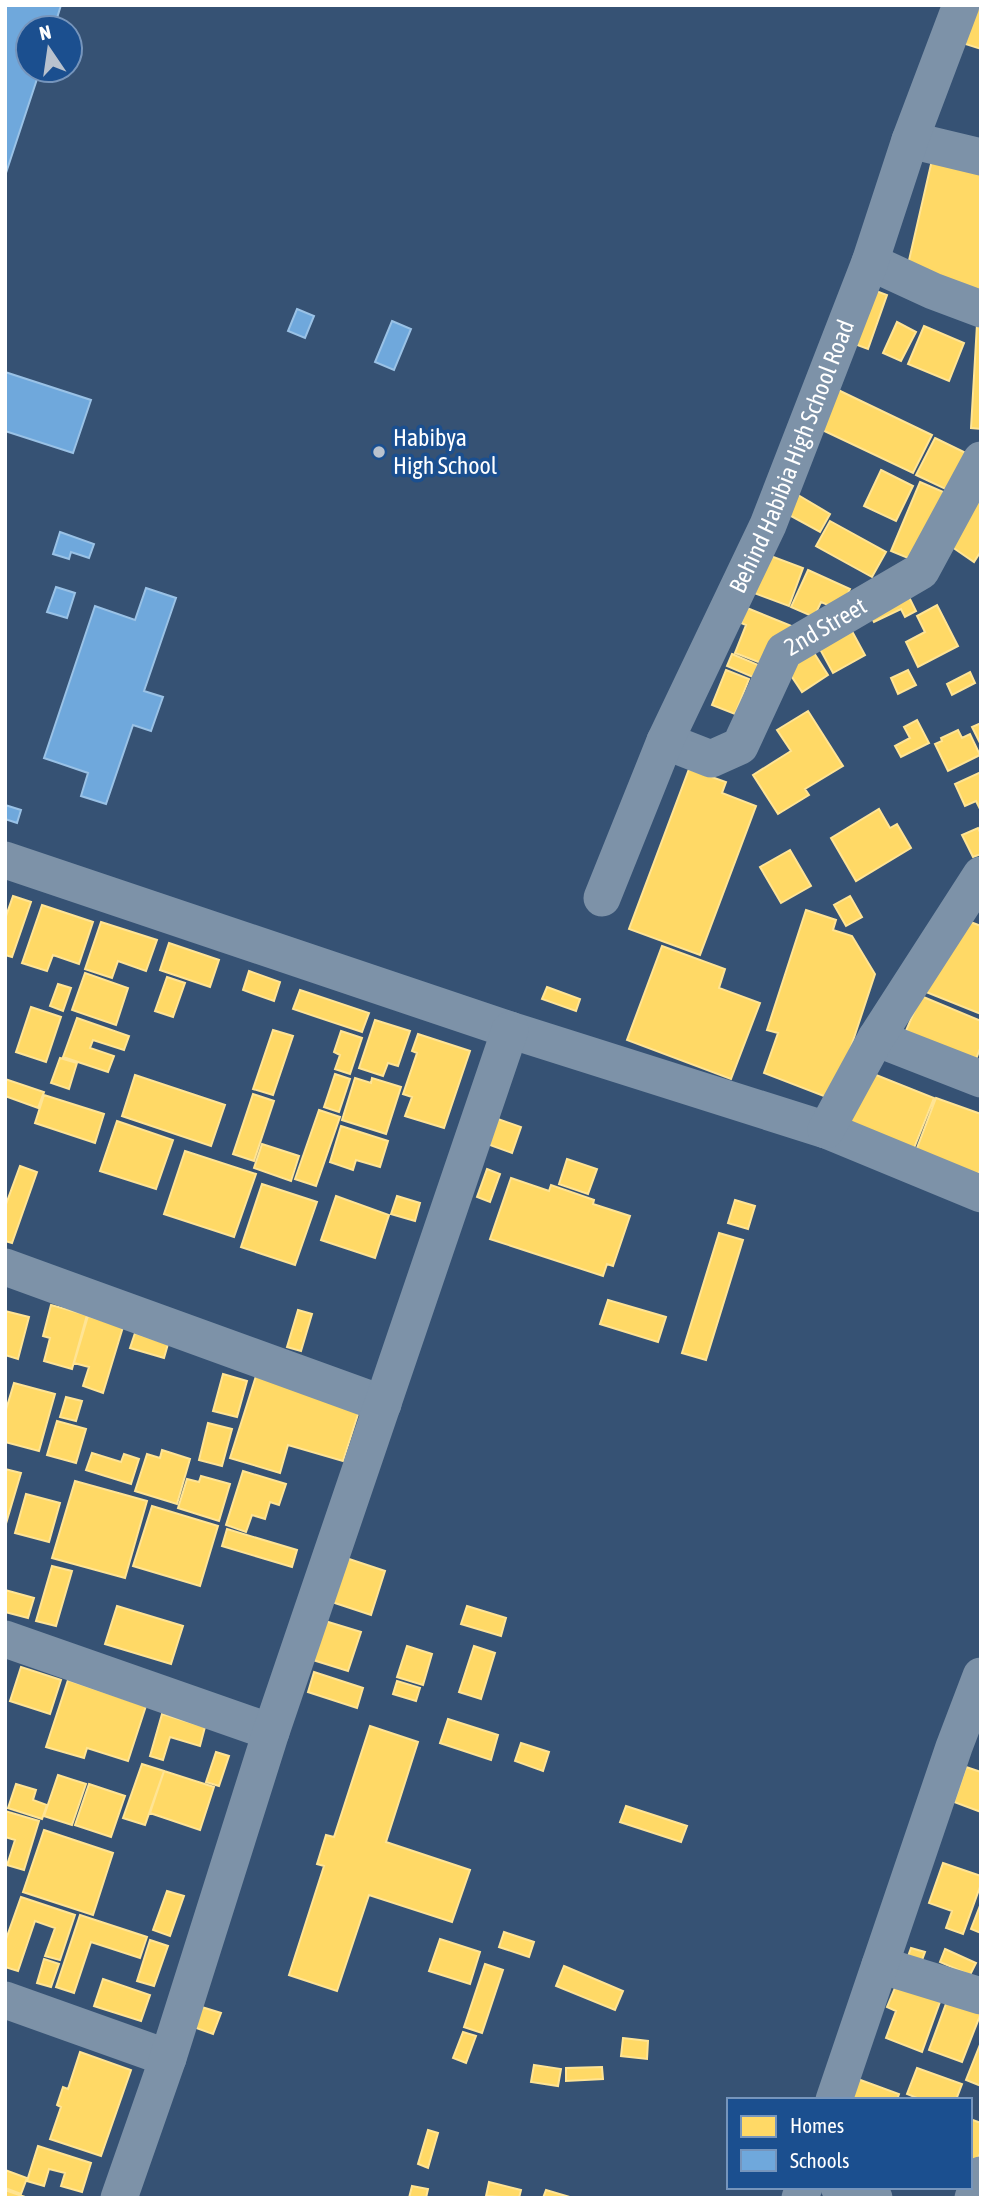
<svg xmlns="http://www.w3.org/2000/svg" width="986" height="2203" viewBox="0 0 986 2203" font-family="'Asap Condensed',sans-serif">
<rect width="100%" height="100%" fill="#365274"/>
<path fill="#ffd966" stroke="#ffe494" stroke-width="2" d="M977 5 981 6V49L959 42Z
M932 160 981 171V295L907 269Z
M868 288 887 295 868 349 849 342Z
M897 322 916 332 901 361 883 353Z
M977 324H981V429L971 428Z
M924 326 964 343 949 381 908 364Z
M836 389 932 435 913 473 818 428Z
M935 438 970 455 952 492 916 475Z
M881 470 913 486 896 521 864 506Z
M981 481V551L974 562 952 547Z
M920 482 948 494 920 563 891 551Z
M793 492 830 514 820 532 782 511Z
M830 521 886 552 872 577 816 546Z
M768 555 803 568 789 606 754 593Z
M808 570 850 589 840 610 821 602 814 617 791 607Z
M905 589 916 611 905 617 901 609 874 622 867 608Z
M937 605 958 646 918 667 906 642 925 632 917 616Z
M747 608 794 627 774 668 735 653 746 625 741 623Z
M847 622 865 655 833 673 815 640Z
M809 645 828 675 802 692 782 662Z
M732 654 770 670 765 682 727 666Z
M726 670 749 679 735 714 712 705Z
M908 670 916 685 898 694 891 678Z
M970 672 975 683 952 695 947 684Z
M808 711 843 766 805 789 809 795 778 814 753 775 791 751 777 730Z
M917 720 929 743 901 757 895 746 910 738 904 727Z
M981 723V745L972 727Z
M958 730 962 738 970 734 980 755 948 771 935 744 942 741 941 738Z
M689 769 726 782 722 793 756 806 700 955 629 929Z
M981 772V811L976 801 965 806 955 784Z
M879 809 890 828 897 824 911 848 856 881 831 838Z
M978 828 981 834V854L973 857 962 835Z
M790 850 811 886 781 903 760 867Z
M13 896 31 902 12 957 5 955V919Z
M850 896 862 917 846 926 834 905Z
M42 905 93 922 79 964 53 955 47 971 22 963Z
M806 910 836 920 833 930 852 936 875 974 850 1050 829 1098 764 1073 778 1033 767 1030Z
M960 918 981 926V1014L921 990Z
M101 922 157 940 146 971 118 961 112 978 85 969Z
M169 943 219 960 210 987 160 970Z
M662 946 725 969 719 988 760 1003 731 1079 627 1040Z
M249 971 280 982 274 1001 243 990Z
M85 973 128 988 116 1025 72 1010Z
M167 977 185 983 173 1017 155 1011Z
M58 984 71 988 63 1011 50 1006Z
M547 987 580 999 576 1011 542 999Z
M300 990 369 1013 362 1032 293 1009Z
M921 996 981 1021V1046L975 1062 905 1033Z
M31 1007 61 1017 46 1062 16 1052Z
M77 1018 129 1036 124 1050 93 1040 90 1048 114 1056 108 1072 63 1057Z
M375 1020 410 1031 398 1066 388 1063 383 1076 359 1068Z
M273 1030 293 1036 273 1095 253 1089Z
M341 1031 362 1038 350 1074 335 1069 340 1055 334 1052Z
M418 1034 470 1051 444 1128 405 1116 412 1097 403 1094 417 1053 412 1051Z
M60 1058 77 1063 69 1089 51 1083Z
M866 1071 934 1098 912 1153 844 1127Z
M335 1074 350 1079 339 1112 324 1107Z
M135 1075 225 1105 211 1146 122 1116Z
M355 1078 371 1083 372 1078 401 1087 386 1134 342 1120Z
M5 1079 44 1092 38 1108 5 1096Z
M253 1094 274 1101 254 1161 233 1154Z
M44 1095 104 1114 95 1143 35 1123Z
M936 1098 981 1114V1168L976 1179 914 1156Z
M319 1110 340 1117 316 1186 295 1179Z
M495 1118 521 1127 512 1153 487 1144Z
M117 1121 173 1140 156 1189 100 1171Z
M341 1126 388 1141 380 1167 356 1160 353 1170 330 1162Z
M262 1144 299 1156 291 1181 254 1168Z
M185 1151 256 1174 234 1237 164 1214Z
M567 1159 597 1169 588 1194 559 1184Z
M20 1166 37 1172 12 1243 5 1241V1207Z
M487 1169 500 1174 490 1202 477 1197Z
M511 1178 549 1191 551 1185 594 1200 593 1204 630 1216 613 1266 607 1264 603 1276 490 1239Z
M262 1184 317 1202 295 1265 241 1247Z
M336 1196 389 1215 375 1258 321 1240Z
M397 1196 420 1203 415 1221 391 1214Z
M735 1200 755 1206 748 1229 728 1223Z
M719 1233 743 1240 706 1360 682 1353Z
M608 1300 666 1317 658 1342 600 1324Z
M51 1305 87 1315 72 1369 44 1361 50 1338 43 1336Z
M298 1310 312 1314 301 1351 287 1347Z
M5 1311 29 1317 18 1359 5 1355Z
M88 1316 123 1327 103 1393 83 1386 89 1367 74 1363Z
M135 1333 168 1344 164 1358 130 1348Z
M223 1374 247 1381 237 1417 213 1411Z
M256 1376 360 1408 343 1461 288 1445 280 1473 230 1458Z
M14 1383 55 1394 39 1451 5 1442V1413Z
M66 1397 82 1401 76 1421 60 1417Z
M57 1421 86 1429 76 1463 47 1455Z
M208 1423 232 1429 222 1466 199 1460Z
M162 1450 190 1459 177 1504 135 1491 147 1454 160 1458Z
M92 1453 121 1462 124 1454 139 1459 131 1484 86 1470Z
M5 1469 21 1473 5 1527Z
M243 1471 286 1484 279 1505 270 1502 265 1519 252 1515 246 1532 226 1525Z
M201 1476 230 1484 219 1521 178 1508 187 1479 199 1482Z
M75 1481 147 1501 125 1578 52 1558Z
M26 1494 60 1503 49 1542 15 1533Z
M152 1506 218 1526 200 1586 133 1566Z
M227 1529 297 1550 292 1567 222 1546Z
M346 1558 385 1571 371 1615 332 1602Z
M52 1566 72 1571 56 1626 36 1621Z
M5 1590 34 1598 28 1618 5 1612Z
M117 1606 183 1626 171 1664 105 1644Z
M467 1606 506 1618 501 1636 461 1624Z
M325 1621 361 1632 348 1671 313 1660Z
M407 1646 432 1654 423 1685 397 1677Z
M474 1646 495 1653 481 1699 459 1692Z
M21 1667 61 1680 50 1714 10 1701Z
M314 1672 363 1688 357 1708 308 1692Z
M68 1680 146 1706 128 1761 87 1748 84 1758 46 1747Z
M397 1681 420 1688 416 1701 393 1694Z
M162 1714 205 1727 200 1746 170 1737 163 1760 150 1756Z
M448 1719 498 1735 491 1760 440 1743Z
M370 1726 418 1742 386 1842 470 1870 452 1922 369 1895 337 1991 289 1975 324 1866 317 1864 326 1835 334 1837Z
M521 1743 549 1752 543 1771 515 1761Z
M216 1752 229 1756 219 1786 206 1782Z
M142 1764 164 1771 145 1825 123 1818Z
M966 1767 981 1772V1812L954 1802Z
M164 1771 214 1787 200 1830 150 1813Z
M58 1775 86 1784 72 1825 44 1816Z
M16 1784 36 1790 33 1800 47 1805 42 1819 8 1808Z
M89 1784 125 1796 111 1837 75 1825Z
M626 1806 687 1826 681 1842 620 1822Z
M5 1811 39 1821 24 1870 7 1865 15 1840 5 1837Z
M44 1830 113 1853 93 1915 23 1892Z
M943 1863 981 1876V1884L963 1934 946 1928 952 1911 929 1903Z
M167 1891 184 1896 170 1936 153 1930Z
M21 1897 75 1915 60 1960 45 1956 55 1928 35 1921 18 1971 5 1967V1942Z
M981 1903V1933L971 1929Z
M80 1915 147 1937 140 1958 91 1942 74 1993 56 1987Z
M504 1932 534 1942 529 1957 499 1947Z
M440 1939 480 1952 470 1984 429 1971Z
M150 1940 168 1946 154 1986 137 1981Z
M911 1948 925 1952 921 1963 907 1959Z
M945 1949 976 1963 970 1975 940 1962Z
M44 1959 59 1964 51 1987 37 1983Z
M485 1964 503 1970 482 2033 464 2027Z
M564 1966 623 1991 615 2010 556 1986Z
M103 1979 150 1995 141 2021 94 2006Z
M897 1983 941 1999 922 2052 886 2038 896 2011 887 2007Z
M947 2001 981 2013 962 2062 929 2050Z
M192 2004 221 2013 213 2034 185 2024Z
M463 2032 476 2036 466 2063 453 2058Z
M623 2038 648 2041 647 2059 621 2056Z
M981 2042V2086L966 2080Z
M80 2052 131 2070 101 2156 50 2139 61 2107 57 2105 63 2087 68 2089Z
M534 2065 561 2069 558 2086 531 2082Z
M602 2067 603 2079 566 2081V2068Z
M917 2068 962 2084 956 2100H922L907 2094Z
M855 2078 899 2094 897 2100H854L848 2097Z
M970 2119 981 2123V2151L970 2178Z
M428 2130 438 2133 428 2168 418 2164Z
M38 2146 91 2163 82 2192 61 2186 65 2173 49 2169 44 2186 27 2181Z
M5 2170 27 2178 21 2194 5 2188Z
M489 2182 521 2190 519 2198 486 2196Z
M412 2186 428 2189 426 2198H409Z
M5 2190 25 2197 24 2198H5Z
M546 2190 573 2198H543Z"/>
<path fill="#6fa8dc" stroke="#9ac2e6" stroke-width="2" d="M5 5H61L54 28H28V70H40L5 176Z
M297 309 314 316 305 338 288 331Z
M392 321 411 329 394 370 375 362Z
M5 372 91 400 73 453 5 431Z
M60 532 94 544 89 558 71 552 69 559 53 554Z
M56 587 75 593 67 618 47 612Z
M146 588 176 598 144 691 163 697 151 731 133 725 106 804 81 796 88 773 44 758 95 606 135 620Z
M5 805 21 810 17 823 5 819Z"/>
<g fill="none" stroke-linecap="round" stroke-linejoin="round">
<g stroke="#7d92a8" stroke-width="37">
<path d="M910 140 981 157"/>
<path d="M870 262 933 291 981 309"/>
<path id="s1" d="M665 741 711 759 740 746 784 651 921 571 981 460"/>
<path d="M5 860 510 1030 826 1130 981 1194"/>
<path id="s2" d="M602 898 665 741 768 525 870 262 910 140 961 5"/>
<path d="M876 1038 981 1079"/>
<path d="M826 1130 876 1038 981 875"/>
<path d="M5 1267 383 1404"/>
<path d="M5 1639 271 1732"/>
<path d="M880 1965 981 1996"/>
<path d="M5 2000 168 2058"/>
<path d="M834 2100 954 1747 981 1676"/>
<path d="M839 2187 874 2198"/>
<path d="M119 2198 168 2058 271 1732 510 1030"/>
<path d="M800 2198 804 2187"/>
<path d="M973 2198 981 2175"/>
</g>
</g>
<circle fill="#b9c2ce" stroke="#1b4f8f" stroke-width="2.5" cx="379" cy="452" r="7"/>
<g text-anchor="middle" stroke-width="7" stroke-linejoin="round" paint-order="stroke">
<g font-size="24" fill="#fff" stroke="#1b4f8f" text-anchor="start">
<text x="393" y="446">Habibya<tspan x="393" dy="28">High School</tspan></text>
</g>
<g font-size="24" fill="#fff" stroke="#1b4f8f">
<text dy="8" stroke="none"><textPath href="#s2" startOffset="481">Behind Habibia High School Road</textPath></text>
<text dy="8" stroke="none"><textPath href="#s1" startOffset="234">2nd Street</textPath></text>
</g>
</g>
<rect width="986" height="2203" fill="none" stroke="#ffffff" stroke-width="14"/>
<rect x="727" y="2098" width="245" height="91" fill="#1b4f8f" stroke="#7695bc" stroke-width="2"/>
<rect x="741" y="2116" width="35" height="21" fill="#ffd966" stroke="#7695bc" stroke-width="2"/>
<text x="790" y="2133" font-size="21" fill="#ffffff">Homes</text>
<rect x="741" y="2150" width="35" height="21" fill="#6fa8dc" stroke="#7695bc" stroke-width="2"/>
<text x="790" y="2168" font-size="21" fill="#ffffff">Schools</text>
<g transform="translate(49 49) rotate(347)"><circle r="33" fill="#1b4f8f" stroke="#7695bc" stroke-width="2"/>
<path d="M0-5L12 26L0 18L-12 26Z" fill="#b9c2ce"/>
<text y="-10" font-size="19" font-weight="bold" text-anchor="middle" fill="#ffffff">N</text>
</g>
</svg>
